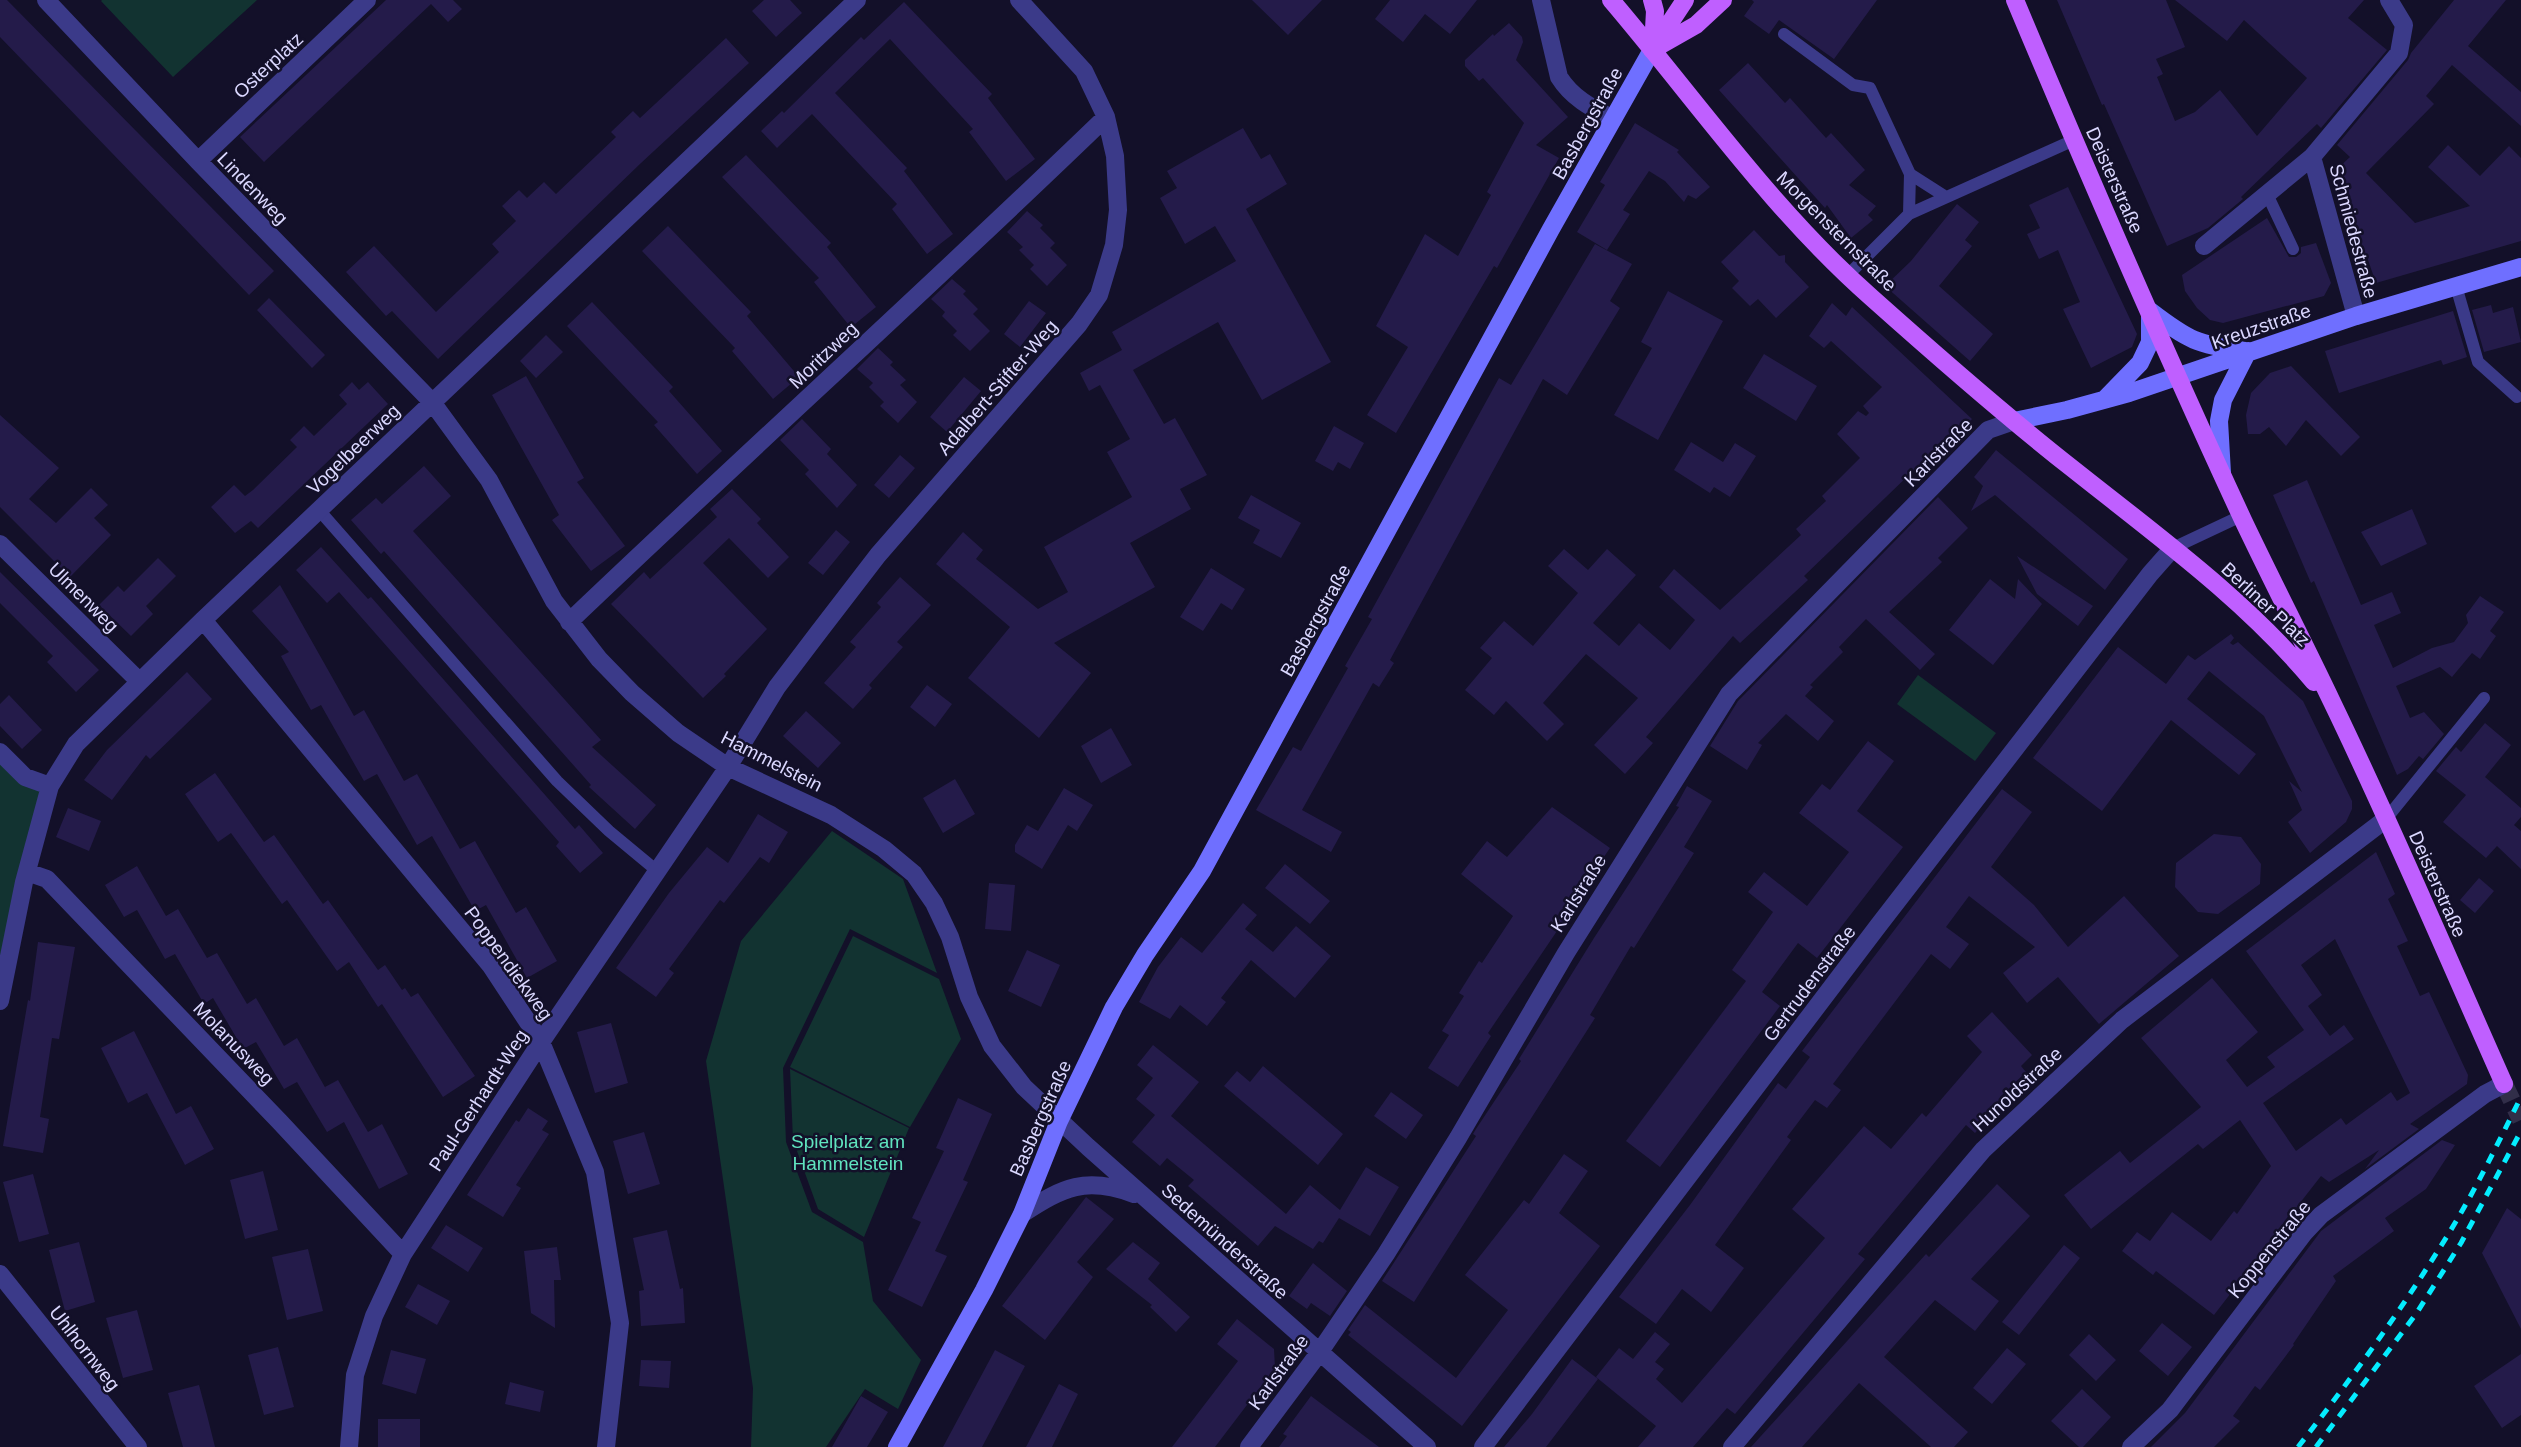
<svg xmlns="http://www.w3.org/2000/svg" width="2521" height="1447" viewBox="0 0 2521 1447" font-family="Arial,sans-serif">
<rect width="100%" height="100%" fill="#131029"/>
<path fill="#123331" d="M102 0H257L173 77 101 1Z
M1918 675 1996 733 1975 761 1897 704Z
M0 752 50 786 0 979Z
M832 831 903 879 937 973 850 929 783 1068 786 1142 812 1212 863 1242 873 1301 921 1360 898 1409 865 1389 826 1447H751L753 1388 706 1061 741 941Z
M853 936 939 979 961 1039 910 1127 790 1067Z
M790 1069 909 1128 864 1237 818 1209 793 1140Z"/>
<path fill="#241b4a" fill-rule="evenodd" d="M0 0H7L274 271 249 295 0 37Z
M386 0H453L462 9 448 22 431 4 264 162 240 137Z
M764 0H790L802 13 776 37 752 11Z
M1252 0H1322L1288 35Z
M1390 0H1477L1450 34 1425 14 1403 42 1375 19Z
M1752 0H1877L1834 59 1779 20 1769 34 1744 16 1754 2Z
M2057 0H2166L2185 47 2156 59 2163 74 2157 77 2175 121 2195 112 2220 90 2257 136 2307 78 2244 20 2227 41 2175 0H2364L2348 18 2387 50 2321 128 2317 124 2241 197 2243 199 2208 228 2167 246 2104 104 2102 105Z
M2454 0H2506L2468 46 2521 92V126L2452 65 2426 96 2434 104 2366 173 2415 223 2470 206 2428 167 2448 145 2480 176 2509 146 2521 158V241L2376 283 2367 257 2360 256 2335 171 2350 157 2337 145 2408 60 2411 53Z
M904 2 992 94 988 98 1035 159 1006 181 969 132 973 129 890 39 835 93 907 168 904 171 953 234 927 254 892 209 897 204 812 114 777 148 761 131 782 111 784 113 861 37 864 40Z
M1509 23 1522 37 1523 42 1516 60 1568 117 1536 145 1559 158 1497 268 1494 266 1396 433 1367 415 1408 347 1376 326 1425 234 1458 256 1491 195 1487 192 1524 123 1483 78 1479 81 1465 66V60L1493 34 1494 36Z
M726 38 749 63 641 163 438 359 392 311 386 316 346 272 374 246 436 312 499 252 492 244 516 221 502 206 519 190 527 198 544 182 556 194 616 137 611 132 633 111 640 118Z
M1748 63 1785 103 1790 98 1826 138 1831 133 1865 170 1849 185 1876 206 1868 215 1873 220 1851 238 1827 205 1825 208 1719 90Z
M1635 123 1679 150 1677 152 1710 187 1696 199 1688 195 1684 202 1665 181 1649 171 1623 210 1630 214 1607 250 1577 232 1605 185 1600 182Z
M1243 128 1261 159 1270 154 1287 184 1246 209 1331 362 1262 400 1218 322 1133 370 1164 424 1175 418 1207 475 1180 489 1191 509 1130 543 1155 587 1054 643 1091 673 1039 738 968 678 1010 627 936 564 963 532 983 550 976 559 1038 609 1068 592 1044 547 1132 497 1107 452 1130 439 1100 385 1089 391 1080 373 1122 350 1112 332 1236 261 1215 226 1185 244 1160 198 1177 188 1167 171Z
M746 155 831 243 827 247 876 307 855 324H848L814 282 819 278 722 177Z
M2068 187 2137 334 2132 347 2091 368 2063 309 2080 302 2058 250 2039 259 2027 234 2040 228 2029 205Z
M1957 204 1979 222 1965 240 1972 246 1939 286 1993 334 1970 361 1885 286 1911 261Z
M1027 211 1043 225 1040 228 1055 243 1050 248 1067 265 1047 286 1030 269 1034 265 1019 250 1023 247 1007 232Z
M2267 218 2289 257H2296L2301 253V247L2316 243 2331 283 2324 296 2223 323 2210 320 2197 308 2185 291 2182 275Z
M668 226 751 312 747 316 799 377 773 399 732 351 735 348 642 251Z
M1754 230 1779 256 1785 255V262L1809 287 1776 318 1758 299 1750 306 1732 288 1739 281 1721 262Z
M1595 244 1632 264 1610 301 1620 308 1567 395 1543 379 1390 660 1394 663 1379 687 1373 683 1302 810 1342 832 1331 852 1256 810 1293 747 1301 751 1348 668 1345 666 1372 619 1368 617 1499 378 1511 385Z
M952 279 966 291 963 294 978 309 973 314 990 331 970 351 953 335 957 331 942 316 945 312 931 299Z
M1668 291 1723 321 1658 440 1614 415 1652 348 1641 342Z
M269 298 325 355 312 368 257 310Z
M1029 301 1046 313 1020 347 1004 334Z
M592 302 673 387 669 391 722 451 697 474 654 425 658 422 567 326Z
M1832 303 1846 316 1852 307 1972 419 1946 447 1942 448 1940 445 1804 576 1808 580 1740 643 1733 636 1646 737 1653 743 1625 774 1594 745 1638 698 1586 654 1543 703 1564 724 1547 741 1506 701 1494 715 1465 690 1492 658 1480 648 1504 621 1533 646 1578 593 1548 566 1564 549 1588 570 1607 549 1636 575 1593 623 1619 646 1639 623 1670 650 1695 620 1659 587 1674 569 1720 610 1801 535 1796 529 1826 501 1822 496 1860 458 1837 434 1858 411 1866 416 1869 413 1863 406 1882 387 1831 341 1824 348 1809 336Z
M2491 305 2493 313 2513 307 2521 342 2484 352 2472 310Z
M2453 311 2467 357 2443 365 2441 360 2339 393 2325 351Z
M546 335 563 352 536 378 520 361Z
M878 348 893 362 890 365 906 380 900 385 917 402 898 423 880 406 884 402 869 387 873 383 857 369Z
M1764 354 1817 386 1796 421 1743 388Z
M2291 366 2360 437 2341 456 2306 420 2286 446 2269 427 2260 434H2248L2246 415 2251 393 2270 373Z
M526 376 584 478 577 482 625 546 591 571 552 520 559 515 492 395Z
M964 377 981 391 947 432 930 417Z
M352 382 359 390 368 382 388 404 258 528 251 521 235 533 211 507 234 485 245 496 253 490 297 447 290 440 304 426 314 436 347 404 339 395Z
M0 415 59 468 29 499 56 523 91 488 108 505 94 518 111 535 70 577 0 507Z
M802 419 831 449 827 454 857 485 837 508 805 474 809 470 780 440Z
M1334 426 1364 443 1350 469 1338 462 1333 471 1315 461Z
M1691 442 1723 462 1735 443 1756 456 1730 497 1714 487 1710 493 1674 470Z
M1996 450 2128 559 2105 590 1995 495 1971 511 1983 486 1974 477Z
M900 455 915 468 889 498 874 485Z
M424 466 451 496 413 531 601 740 592 747 656 805 635 829 589 787 591 785 384 551 381 554 351 520 376 498 382 504Z
M2307 480 2361 605 2392 592 2401 613 2374 625 2393 668 2432 648 2454 642 2468 623 2466 615 2480 596 2504 612 2490 631 2496 636 2480 659 2472 653 2452 677 2440 667 2396 686 2410 718 2424 712 2444 734 2423 759 2419 756 2408 769 2397 775 2314 581 2311 583 2273 495Z
M732 489 761 519 757 523 789 557 768 578 729 538 703 563 767 629 724 674 726 676 703 698 611 604 644 572 650 579 717 517 710 509Z
M1251 495 1301 523 1281 558 1253 543 1260 530 1238 518Z
M1938 497 1968 528 1938 558 1942 562 1889 612 1935 654 1920 670 1866 619 1839 647 1843 652 1810 685 1813 687 1805 696 1834 721 1818 741 1786 714 1758 743 1762 745 1747 770 1710 746 1738 701Z
M2412 509 2427 544 2381 566 2361 532Z
M836 530 850 542 823 575 808 563Z
M321 547 368 599 371 597 575 829 579 825 603 853 580 873 556 846 559 842 339 592 327 603 296 570Z
M2017 556 2093 606 2078 626 2037 594Z
M158 558 176 576 146 606 153 614 131 636 99 605 118 586 124 592Z
M1211 568 1245 589 1232 610 1221 603 1203 631 1180 617Z
M0 572 99 670 76 692 47 662 53 656 0 603Z
M900 577 931 605 897 642 903 647 869 685 872 688 853 709 824 683 856 647 850 642 881 607 877 603Z
M1990 579 2015 599 2018 579 2042 604 1993 665 1949 630Z
M280 585 354 716 364 710 404 781 417 774 460 849 475 841 516 913 526 907 557 961 527 978 486 905 475 911 432 836 417 845 377 774 364 781 321 705 311 710 281 656 289 652 252 611Z
M2231 634 2234 638 2230 643 2233 645 2238 642 2303 701 2352 801V809L2346 822 2310 853 2288 822 2302 810 2289 781 2302 792 2264 716 2209 671 2187 699 2256 754 2239 775 2171 720 2102 811 2033 758 2118 647 2166 684 2188 655 2195 660Z
M187 672 212 699 150 759 146 755 112 800 84 780 107 750Z
M927 685 952 704 935 727 910 707Z
M9 695 42 730 22 749 0 726V704Z
M806 711 841 743 818 768 783 736Z
M2485 723 2511 745 2485 777 2521 808V817L2514 825 2521 831V869L2497 846 2486 858 2443 822 2466 795 2436 771 2456 747 2461 752Z
M1111 728 1132 765 1101 783 1081 746Z
M1868 741 1894 761 1857 811 1903 847 1817 958 1798 943 1762 992 1780 1006 1660 1167 1626 1141 1746 981 1732 970 1773 912 1748 892 1764 872 1807 906 1849 852 1799 813 1822 784 1830 790Z
M215 773 264 842 274 835 323 904 328 900 378 970 385 965 402 990 405 988 411 997 418 993 475 1076 443 1097 382 1004 378 1007 349 962 337 971 287 900 282 904 231 833 218 842 185 794Z
M955 779 975 814 943 833 923 798Z
M1687 786 1712 801 1684 847 1694 853 1634 948 1631 946 1590 1015 1595 1018 1414 1302 1382 1281 1476 1136 1473 1134 1476 1129 1521 1061 1519 1059 1594 938 1679 807 1676 806Z
M1064 788 1093 805 1077 831 1068 825 1042 869 1015 852V845L1027 825 1038 831Z
M2002 789 2032 812 1991 867 2034 905 2068 947 2124 896 2179 956 2099 1024 2058 977 2027 1003 2003 973 2035 947 1969 896 1946 927 1969 944 1950 969 1931 954 1833 1084 1841 1090 1827 1108 1815 1100 1787 1137 1791 1140 1715 1245 1744 1268 1711 1312 1682 1289 1656 1324 1619 1297 1690 1205 1778 1083 1786 1089 1810 1057 1802 1051Z
M1552 807 1610 848 1580 892 1582 894 1488 1033 1491 1036 1458 1087 1428 1068 1449 1035 1442 1031 1464 996 1459 993 1479 961 1482 963 1513 916 1461 874 1487 841 1507 857Z
M68 808 101 821 89 851 56 837Z
M758 814 788 832 769 863 760 857 724 903 720 900 669 969 674 973 656 997 616 968 669 893 707 847 728 863Z
M2214 834 2241 837 2261 864 2260 884 2218 914 2198 912 2175 887 2176 863Z
M2376 852 2395 894 2388 899 2408 941 2397 946 2420 996 2429 992 2468 1075 2467 1084 2410 1124 2419 1129 2365 1169 2379 1150 2329 1182 2321 1176 2296 1208 2295 1207 2287 1213 2289 1215 2271 1241 2214 1315 2156 1271 2153 1275 2122 1251 2137 1232 2150 1241 2172 1212 2211 1241 2234 1211 2237 1214 2271 1166 2240 1120 2203 1149 2198 1144 2091 1229 2064 1195 2120 1151 2130 1163 2201 1107 2141 1038 2212 978 2258 1032 2226 1060 2247 1087 2275 1067 2267 1057 2304 1030 2246 951ZM2335 939 2410 1093 2397 1101 2391 1092 2346 1125 2341 1118 2296 1151 2263 1103 2354 1039 2344 1025 2330 1036 2308 1006 2322 995 2301 965Z
M1285 864 1330 901 1310 924 1265 888Z
M137 866 166 916 178 909 207 958 217 953 247 1004 256 998 284 1046 297 1038 326 1089 325 1087 338 1080 368 1132 382 1124 408 1174 379 1189 344 1122 327 1132 297 1082 284 1089 256 1042 243 1049 213 998 204 1004 175 954 165 959 137 910 124 917 105 885Z
M2479 878 2494 891 2475 913 2460 900Z
M989 883 1015 885 1011 931 985 929Z
M1243 903 1257 915 1245 929 1273 952 1296 926 1331 956 1295 998 1251 960 1221 998 1226 1002 1207 1026 1180 1005 1170 1019 1139 1002 1158 967 1181 937 1202 953Z
M38 942 75 947 59 1039 52 1038 40 1117 49 1119 43 1153 3 1146 28 1000 30 1001Z
M1027 950 1060 965 1041 1007 1008 991Z
M1992 1012 2032 1055 2021 1066 2026 1072 2000 1097 2004 1100 1975 1133 1966 1125 1858 1254 1865 1259 1735 1414 1727 1408 1693 1447H1638L1656 1426 1596 1377 1619 1348 1633 1359 1655 1332 1670 1344 1655 1362 1664 1369 1656 1379 1682 1403 1825 1238 1792 1209 1864 1126 1891 1149 1922 1113 1926 1117 1982 1052 1967 1036Z
M611 1023 628 1083 595 1093 577 1032Z
M134 1031 176 1114 191 1106 214 1149 185 1165 147 1093 128 1103 101 1048Z
M1153 1045 1199 1082 1171 1116 1286 1214 1310 1185 1340 1210 1366 1167 1399 1187 1370 1236 1339 1218 1323 1243 1319 1241 1313 1249 1275 1226 1258 1246 1188 1186 1194 1180 1167 1158 1160 1166 1132 1142 1155 1115 1136 1099 1153 1078 1137 1065Z
M1263 1066 1343 1134 1318 1165 1224 1086 1237 1071 1250 1082Z
M1391 1092 1423 1115 1406 1139 1374 1116Z
M958 1098 992 1114 963 1180 968 1182 935 1251 947 1256 922 1307 888 1290 921 1222 912 1218 944 1151 936 1148Z
M528 1108 548 1121 542 1130 549 1134 516 1185 521 1188 503 1217 467 1195 516 1120 519 1122Z
M644 1132 660 1184 628 1194 613 1141Z
M2442 1140 2455 1145 2426 1189 2385 1218 2394 1231 2333 1276 2336 1281 2293 1344 2294 1345 2260 1390 2255 1386 2233 1416 2240 1421 2214 1447H2151L2185 1413 2321 1231Z
M1564 1154 1588 1171 1559 1213 1600 1246 1462 1426 1348 1335 1351 1332 1348 1330 1365 1305 1456 1378 1508 1310 1465 1275 1524 1200 1529 1204Z
M263 1171 278 1230 245 1239 230 1180Z
M33 1174 49 1234 19 1242 3 1182Z
M1997 1184 2030 1216 1971 1279 1999 1301 1975 1331 1935 1300 1884 1357 1968 1432 1954 1447H1931L1859 1383 1802 1447H1751L1926 1254 1929 1257Z
M1086 1197 1114 1219 1077 1262 1093 1277 1045 1340 1002 1306Z
M2507 1208 2521 1219V1329L2482 1253Z
M446 1225 483 1248 468 1272 431 1248Z
M667 1230 680 1289 683 1288 685 1323 641 1326 639 1291 644 1290 633 1238Z
M79 1242 95 1302 65 1311 49 1250Z
M1133 1242 1160 1263 1148 1279 1190 1317 1176 1332 1150 1307 1152 1305 1106 1269Z
M2064 1245 2080 1258 2019 1335 2002 1322Z
M557 1247 561 1280H554L555 1328 531 1313 524 1251Z
M308 1249 323 1311 287 1320 272 1257Z
M1313 1263 1347 1291 1330 1316 1311 1303 1307 1309 1289 1296Z
M418 1284 450 1301 437 1325 405 1307Z
M137 1310 153 1370 123 1378 106 1318Z
M1237 1319 1274 1349 1275 1368 1215 1447H1172L1238 1361 1217 1344Z
M2162 1323 2192 1347 2168 1376 2139 1351Z
M2089 1334 2116 1360 2096 1381 2069 1355Z
M278 1347 294 1407 264 1415 248 1355Z
M2007 1348 2026 1364 1992 1404 1973 1388Z
M391 1350 426 1359 416 1394 382 1384Z
M995 1350 1025 1366 982 1447H943Z
M2521 1354V1415L2502 1428 2474 1386Z
M1572 1359 1598 1379 1546 1447H1504L1532 1414Z
M641 1360 671 1361 669 1388 639 1386Z
M510 1382 544 1391 540 1412 505 1404Z
M1059 1384 1078 1394 1052 1447H1026Z
M199 1385 207 1415 215 1447H183L174 1415 168 1393Z
M2082 1389 2111 1417 2083 1447H2079L2051 1421Z
M861 1396 888 1412 867 1447H832Z
M1311 1396 1379 1447H1279L1287 1436 1283 1434Z
M378 1419H420V1447H378Z"/>
<g fill="none" stroke-linecap="round" stroke-linejoin="round">
<path stroke="#312e49" stroke-width="18" stroke-dasharray="18 9" stroke-linecap="butt" d="M2504 1084 2521 1120"/>
<path stroke="#3b3a89" stroke-width="12" d="M1784 34 1853 85 1870 88 1910 174 1909 214
M1910 174 1946 197
M2267 194 2293 249
M1848 275 1909 214 2074 140
M2456 286 2478 362 2517 397
M319 510 557 781 609 831 656 870
M2173 548 2241 516
M2386 819 2484 698"/>
<path stroke="#3b3a89" stroke-width="18" d="M46 0 198 161 432 402 489 480 554 601 599 659 632 693 678 733 728 767 831 815 884 849 914 874 934 903 950 937 969 997 992 1046 1024 1087 1088 1147 1427 1447
M1541 0 1559 77C1572 98 1592 108 1613 119
M2312 157 2356 316
M198 161 367 0
M2204 246 2312 157 2399 53 2404 25 2389 0
M0 544 139 681
M203 620 491 966 541 1042 595 1172 620 1323 606 1447
M569 622C747 452 929 288 1106 117
M0 752 25 777 50 786
M27 872 47 879 280 1122 403 1254
M0 1001 24 882 50 786 76 744 203 620 857 0
M1022 1214C1063 1187 1086 1176 1134 1194
M0 1274 138 1447
M349 1447 355 1375 374 1316 403 1254 541 1042 728 767 777 687 818 633 878 555 1079 324 1099 295 1114 245 1118 210 1115 156 1106 117 1084 71 1019 0
M1249 1447 1319 1353 1386 1254 1458 1138 1566 953 1729 694 1988 430 2014 421
M1483 1447 1878 926 2150 574 2173 548
M1732 1447 1983 1150 2122 1020 2386 819
M2131 1447 2170 1410 2304 1233 2321 1215 2485 1094 2504 1084"/>
<path stroke="#6f6fff" stroke-width="18" d="M2150 311C2188 340 2197 345 2245 351
M2106 398 2140 363 2150 342V313
M2014 421 2067 410 2129 393 2356 316 2521 267
M2222 473 2219 421 2223 400 2248 351
M897 1447 984 1290 1022 1214 1059 1121 1114 1007 1145 955 1202 871 1551 229 1652 50"/>
<path stroke="#bf5fff" stroke-width="18" d="M1611 0C1697 101 1772 210 1872 298 1937 356 2004 415 2073 469 2156 535 2246 600 2314 682
M1652 0 1655 11 1653 47
M2015 0C2088 174 2163 348 2243 520 2272 581 2303 641 2332 702 2393 828 2447 956 2504 1084
M1654 47 1685 0
M1652 50 1696 25 1723 0"/>
<path stroke="#04ecff" stroke-width="5" stroke-dasharray="10 9" stroke-linecap="butt" d="M2298 1447C2352 1378 2403 1308 2449 1233 2476 1189 2498 1143 2521 1097
M2316 1447 2416 1314 2461 1243 2521 1131"/>
</g>
<g text-anchor="middle" stroke-width="5" stroke-linejoin="round" paint-order="stroke">
<g font-size="19" fill="#dbd8ff" stroke="#131029">
<text transform="translate(268 65) rotate(-43)" y="7">Osterplatz</text>
<text transform="translate(1587 123) rotate(-61)" y="7">Basbergstraße</text>
<text transform="translate(2115 180) rotate(66)" y="7">Deisterstraße</text>
<text transform="translate(253 188) rotate(46)" y="7">Lindenweg</text>
<text transform="translate(1837 231) rotate(45)" y="7">Morgensternstraße</text>
<text transform="translate(2354 231) rotate(75)" y="7">Schmiedestraße</text>
<text transform="translate(2261 326) rotate(-19)" y="7">Kreuzstraße</text>
<text transform="translate(823 355) rotate(-44)" y="7">Moritzweg</text>
<text transform="translate(997 387) rotate(-49)" y="7">Adalbert-Stifter-Weg</text>
<text transform="translate(353 449) rotate(-44)" y="7">Vogelbeerweg</text>
<text transform="translate(1938 452) rotate(-45)" y="7">Karlstraße</text>
<text transform="translate(84 597) rotate(45)" y="7">Ulmenweg</text>
<text transform="translate(2266 604) rotate(43)" y="7">Berliner Platz</text>
<text transform="translate(1315 620) rotate(-61)" y="7">Basbergstraße</text>
<text transform="translate(772 761) rotate(27)" y="7">Hammelstein</text>
<text transform="translate(2438 884) rotate(66)" y="7">Deisterstraße</text>
<text transform="translate(1578 893) rotate(-58)" y="7">Karlstraße</text>
<text transform="translate(509 963) rotate(54)" y="7">Poppendiekweg</text>
<text transform="translate(1809 983) rotate(-53)" y="7">Gertrudenstraße</text>
<text transform="translate(234 1043) rotate(46)" y="7">Molanusweg</text>
<text transform="translate(2017 1089) rotate(-43)" y="7">Hunoldstraße</text>
<text transform="translate(478 1100) rotate(-57)" y="7">Paul-Gerhardt-Weg</text>
<text transform="translate(1040 1118) rotate(-66)" y="7">Basbergstraße</text>
<text transform="translate(1225 1241) rotate(42)" y="7">Sedemünderstraße</text>
<text transform="translate(2269 1249) rotate(-51)" y="7">Koppenstraße</text>
<text transform="translate(85 1348) rotate(52)" y="7">Uhlhornweg</text>
<text transform="translate(1278 1372) rotate(-54)" y="7">Karlstraße</text>
</g>
<g font-size="19" fill="#60e3bf" stroke="#131029">
<text x="848" y="1148">Spielplatz am<tspan x="848" dy="22">Hammelstein</tspan></text>
</g>
</g>
</svg>
